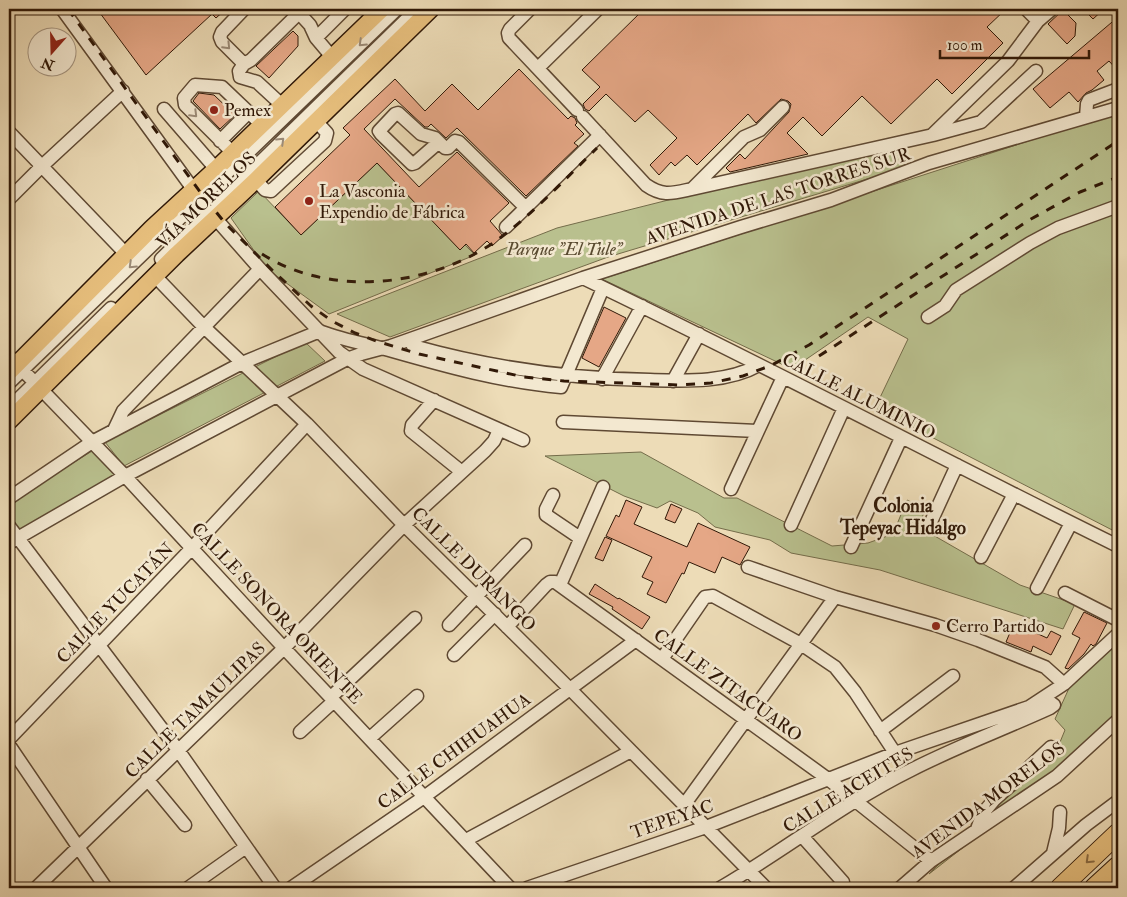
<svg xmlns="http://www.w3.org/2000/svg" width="1127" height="897" viewBox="0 0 1127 897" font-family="'IM FELL Double Pica',serif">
<rect width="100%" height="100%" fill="#eddcb7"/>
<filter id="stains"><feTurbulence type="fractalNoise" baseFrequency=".004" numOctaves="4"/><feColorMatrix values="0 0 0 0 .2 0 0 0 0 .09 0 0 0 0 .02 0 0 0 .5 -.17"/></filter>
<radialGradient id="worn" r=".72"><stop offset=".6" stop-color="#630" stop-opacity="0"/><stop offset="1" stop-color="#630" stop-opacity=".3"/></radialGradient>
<path fill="#b9c08e" stroke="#746c4a" d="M1118 112V533L875 408 908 339 868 317 792 369 602 279Z
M905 145 904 168 608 257 390 337 337 314 557 228 716 188Z
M377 163 460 250 465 245 475 255 329 314 267 269 231 218 259 191 301 235Z
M305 342 325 361 124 466 105 442Z
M100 446 125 476 9 543V503Z
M641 452 724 498H737L832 546 868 543 893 534 907 500 925 509 919 527 1020 585 1075 604 1063 629 880 570 791 553 770 540 715 527 698 513 670 501 657 508 624 496 545 456Z
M1118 642V727L929 874 995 808 1053 759 1065 730 1055 719 1070 686Z"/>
<path fill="#e5a786" stroke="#301807" d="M97 9H226L216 18 212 14 146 75Z
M644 9H1006L987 27 1003 43 952 94 937 79 891 124 862 96 822 136 803 117 787 133 808 154 730 172 726 168 740 154 745 159 789 112 791 104 788 101 781 99 756 123 748 114 697 165 687 155 675 166 671 162 659 175 650 165 677 138 648 110 635 122 606 94 589 111 585 109 583 104 600 87 582 70Z
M1083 9H1104L1093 19Z
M1063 10 1076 23 1075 36 1067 44 1048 24Z
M1118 17V71L1109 61 1097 71 1104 80 1092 90 1086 93 1078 102 1069 92 1050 108 1033 89Z
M293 31 298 36V46L269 78 256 66Z
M519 69 568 119 571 116 575 118 577 123 575 125 584 134 574 143 578 146 526 196 457 128 446 138 431 124 428 127H425L395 99 364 129 419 187 457 152 509 203 490 221 503 236 492 246 487 241 474 253 466 244 460 250 377 163 301 235 275 207 350 135 343 128 395 79 425 111 452 84 478 110Z
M199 93 214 95 235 115 220 129 193 101Z
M604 307 626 318 599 367 582 358Z
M626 500 642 507 634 524 687 547 698 523 750 547 740 565 722 557 715 573 689 562 684 574 682 573 666 603 647 594 653 582 642 577 652 557 606 536 616 515 619 517Z
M671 504 682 509 675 523 665 519Z
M605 537 612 540 603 561 595 558Z
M595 584 618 599 619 598 650 617 642 629 612 609 613 607 589 594Z
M1084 612 1107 623 1096 644 1093 646 1091 644 1084 654 1068 669 1065 668 1080 638 1072 634Z
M1014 623 1047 638 1051 631 1061 636 1051 655 1033 646 1031 652 1006 642Z"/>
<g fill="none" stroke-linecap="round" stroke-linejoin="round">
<g stroke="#5f4933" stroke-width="15">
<path id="minor" d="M62 9 209 211 260 269 339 352 363 369 523 440
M244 9 222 32 220 37 222 42 244 64 251 60 299 13 310 25 316 38 345 9
M530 9 510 29 508 33 509 38 577 110
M1026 9 1038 21
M316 38 332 57
M244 64 239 71 240 77 257 82 283 106
M538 68 598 9
M164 109 216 169
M583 117 646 185C663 197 673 193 692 189L933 135 981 122 1036 71
M1086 117 1087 104 1089 100 1118 89
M9 132 126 254
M933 134 1008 61 1038 21 1052 9
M220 141 249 112
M439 142 415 163 412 164 381 134 379 131 395 114 398 113 421 134 435 138 445 148H448L455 141 459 142 526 208
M233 153 185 105 184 98 195 85 222 87 262 125
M256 180 265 190 271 191 325 141 327 133 316 121
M693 188 744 137 760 130 783 107
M9 199 42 166 123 91
M506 227 600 135
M161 259 417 9
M155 276 204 327 307 424 404 525 569 688 766 888
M583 278C763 364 939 458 1118 546
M928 317 945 306 956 290 1030 243 1058 228 1118 206
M322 332C343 340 366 344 389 350 445 366 502 382 561 387L603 288
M410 340 413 346C492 368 569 379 650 380 686 381 727 383 759 365
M9 356 125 476 284 648 510 888
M602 379 642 306
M673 381 699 334
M9 383 397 9
M434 400 412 425 411 431 462 472
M9 408 111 308
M563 422 757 431
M114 430 123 411 260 269
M731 489 783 377
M553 495 546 509V515L580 538
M9 498 92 442 242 363 320 331
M930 524 957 465
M791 525 844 408
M9 526 178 750 275 888
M9 543 125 476 347 359 361 354 391 346 583 278 741 227 831 200 929 163 1118 108
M851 547 901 438
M981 557 1014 494
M748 567 835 597 935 625 978 640 1045 667 1064 684
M560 585 603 487
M1037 588 1071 523
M1065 593 1118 620
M449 625 525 545
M507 627 546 585 550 582H555L828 779 931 861
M454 655 495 614
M662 659 702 601 705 597 713 596 801 644 835 667 855 692 895 753
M331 697 415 618
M880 731 953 676
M300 732 334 701
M370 738 417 696
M9 739 192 548 307 424
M9 745 106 888
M147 779 185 825
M684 805 835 597
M977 829 983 813 994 800 1051 747
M802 836 843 882
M466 840 631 751
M1053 853 1059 828 1060 812
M36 888 284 648 404 525 485 451 494 441 499 430
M188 888 246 847
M291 888 424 797 636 640
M527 888 706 827 895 753 1029 707 1064 684 1118 634
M720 888C785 850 844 803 911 770 956 747 1004 729 1050 708L1054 705 1050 702 1037 706
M900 888 931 861 1057 776 1118 720
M1014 888 1086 825 1118 801"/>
</g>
<g stroke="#301807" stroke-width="19">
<path id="major" d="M9 372 152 228 216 169 382 9
M9 421 177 254 256 180 431 9"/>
</g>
<g stroke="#301807" stroke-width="21">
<path id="highway" d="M1060 888 1118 833
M1094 888 1118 866"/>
</g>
<use href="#minor" stroke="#f3e8d0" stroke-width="12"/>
<use href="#major" stroke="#e6be7c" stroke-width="16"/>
<use href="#highway" stroke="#e6be7c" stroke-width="19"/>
<path stroke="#301807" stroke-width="3" stroke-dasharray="9 9" stroke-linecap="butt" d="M68 9 203 196 225 223 273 271 311 306 332 321 355 333 376 341 419 354 524 377 564 381 679 385 711 383 743 376 772 365 809 345 1118 141
M262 254C331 298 430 287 496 241 532 215 565 179 597 148
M819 356 1031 219 1080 192 1118 177"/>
</g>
<defs><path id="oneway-chevron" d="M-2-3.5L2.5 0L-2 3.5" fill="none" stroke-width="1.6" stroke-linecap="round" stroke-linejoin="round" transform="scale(1.25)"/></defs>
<g stroke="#9b8a76">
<use href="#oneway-chevron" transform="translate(362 43) rotate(136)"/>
<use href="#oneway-chevron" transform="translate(227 46) rotate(46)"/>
<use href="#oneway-chevron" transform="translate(194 114) rotate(45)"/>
<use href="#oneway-chevron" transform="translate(281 141) rotate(-44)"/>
<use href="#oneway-chevron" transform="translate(132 265) rotate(136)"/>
</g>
<use stroke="#8b6b42" href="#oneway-chevron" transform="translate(1089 860) rotate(136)"/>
<g fill="#8f2418" stroke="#f3e8d0" stroke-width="2">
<circle cx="214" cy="110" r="5"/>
<circle cx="309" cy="201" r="5"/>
<circle cx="936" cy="626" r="5"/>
</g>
<g text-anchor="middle" stroke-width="5" stroke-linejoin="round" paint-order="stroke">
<g font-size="18" fill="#301807" stroke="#f3e8d0" text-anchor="start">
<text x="224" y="116">Pemex</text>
<text x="319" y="197">La Vasconia<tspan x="319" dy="21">Expendio de Fábrica</tspan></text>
<text x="946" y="632">Cerro Partido</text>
</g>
<g font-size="18" fill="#301807" stroke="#f3e8d0">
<text transform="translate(778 196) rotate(-18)" y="6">AVENIDA DE LAS TORRES SUR</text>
<text transform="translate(206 200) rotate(-44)" y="6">VÍA MORELOS</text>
<text transform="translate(859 396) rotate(27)" y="6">CALLE ALUMINIO</text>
<text transform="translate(474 569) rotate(45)" y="6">CALLE DURANGO</text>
<text transform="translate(115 603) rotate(-46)" y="6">CALLE YUCATÁN</text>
<text transform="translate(277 613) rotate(47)" y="6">CALLE SONORA ORIENTE</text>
<text transform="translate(728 685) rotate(36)" y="6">CALLE ZITACUARO</text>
<text transform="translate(195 710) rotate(-44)" y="6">CALLE TAMAULIPAS</text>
<text transform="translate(454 751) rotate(-36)" y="6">CALLE CHIHUAHUA</text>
<text transform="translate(848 790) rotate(-31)" y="6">CALLE ACEITES</text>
<text transform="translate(988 800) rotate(-36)" y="6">AVENIDA MORELOS</text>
<text transform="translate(672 819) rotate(-19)" y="6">TEPEYAC</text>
</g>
<g font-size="18" font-style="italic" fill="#594a30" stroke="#f3e8d0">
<text x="564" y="255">Parque "El Tule"</text>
</g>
<g font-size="19" font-weight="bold" fill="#301807" stroke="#f3e8d0">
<text x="903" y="512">Colonia<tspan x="903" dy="22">Tepeyac Hidalgo</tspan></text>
</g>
</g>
<rect width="1127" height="897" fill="none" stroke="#eddcb7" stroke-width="30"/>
<rect x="10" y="10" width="1107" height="877" fill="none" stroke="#301807" stroke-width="2.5"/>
<rect x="15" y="15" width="1097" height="867" fill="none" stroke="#301807"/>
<g transform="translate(52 52) rotate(200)"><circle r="24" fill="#f3e8d0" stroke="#a59580"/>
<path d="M0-4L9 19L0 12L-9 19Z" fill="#8f2418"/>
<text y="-8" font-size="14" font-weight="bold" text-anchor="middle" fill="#301807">N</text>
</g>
<path d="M940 50v8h149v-8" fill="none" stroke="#301807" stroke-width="2.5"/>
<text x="947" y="50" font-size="15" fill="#301807" stroke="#f3e8d0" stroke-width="4" paint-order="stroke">100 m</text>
<rect width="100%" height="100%" filter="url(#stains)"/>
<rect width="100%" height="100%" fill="url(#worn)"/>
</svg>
